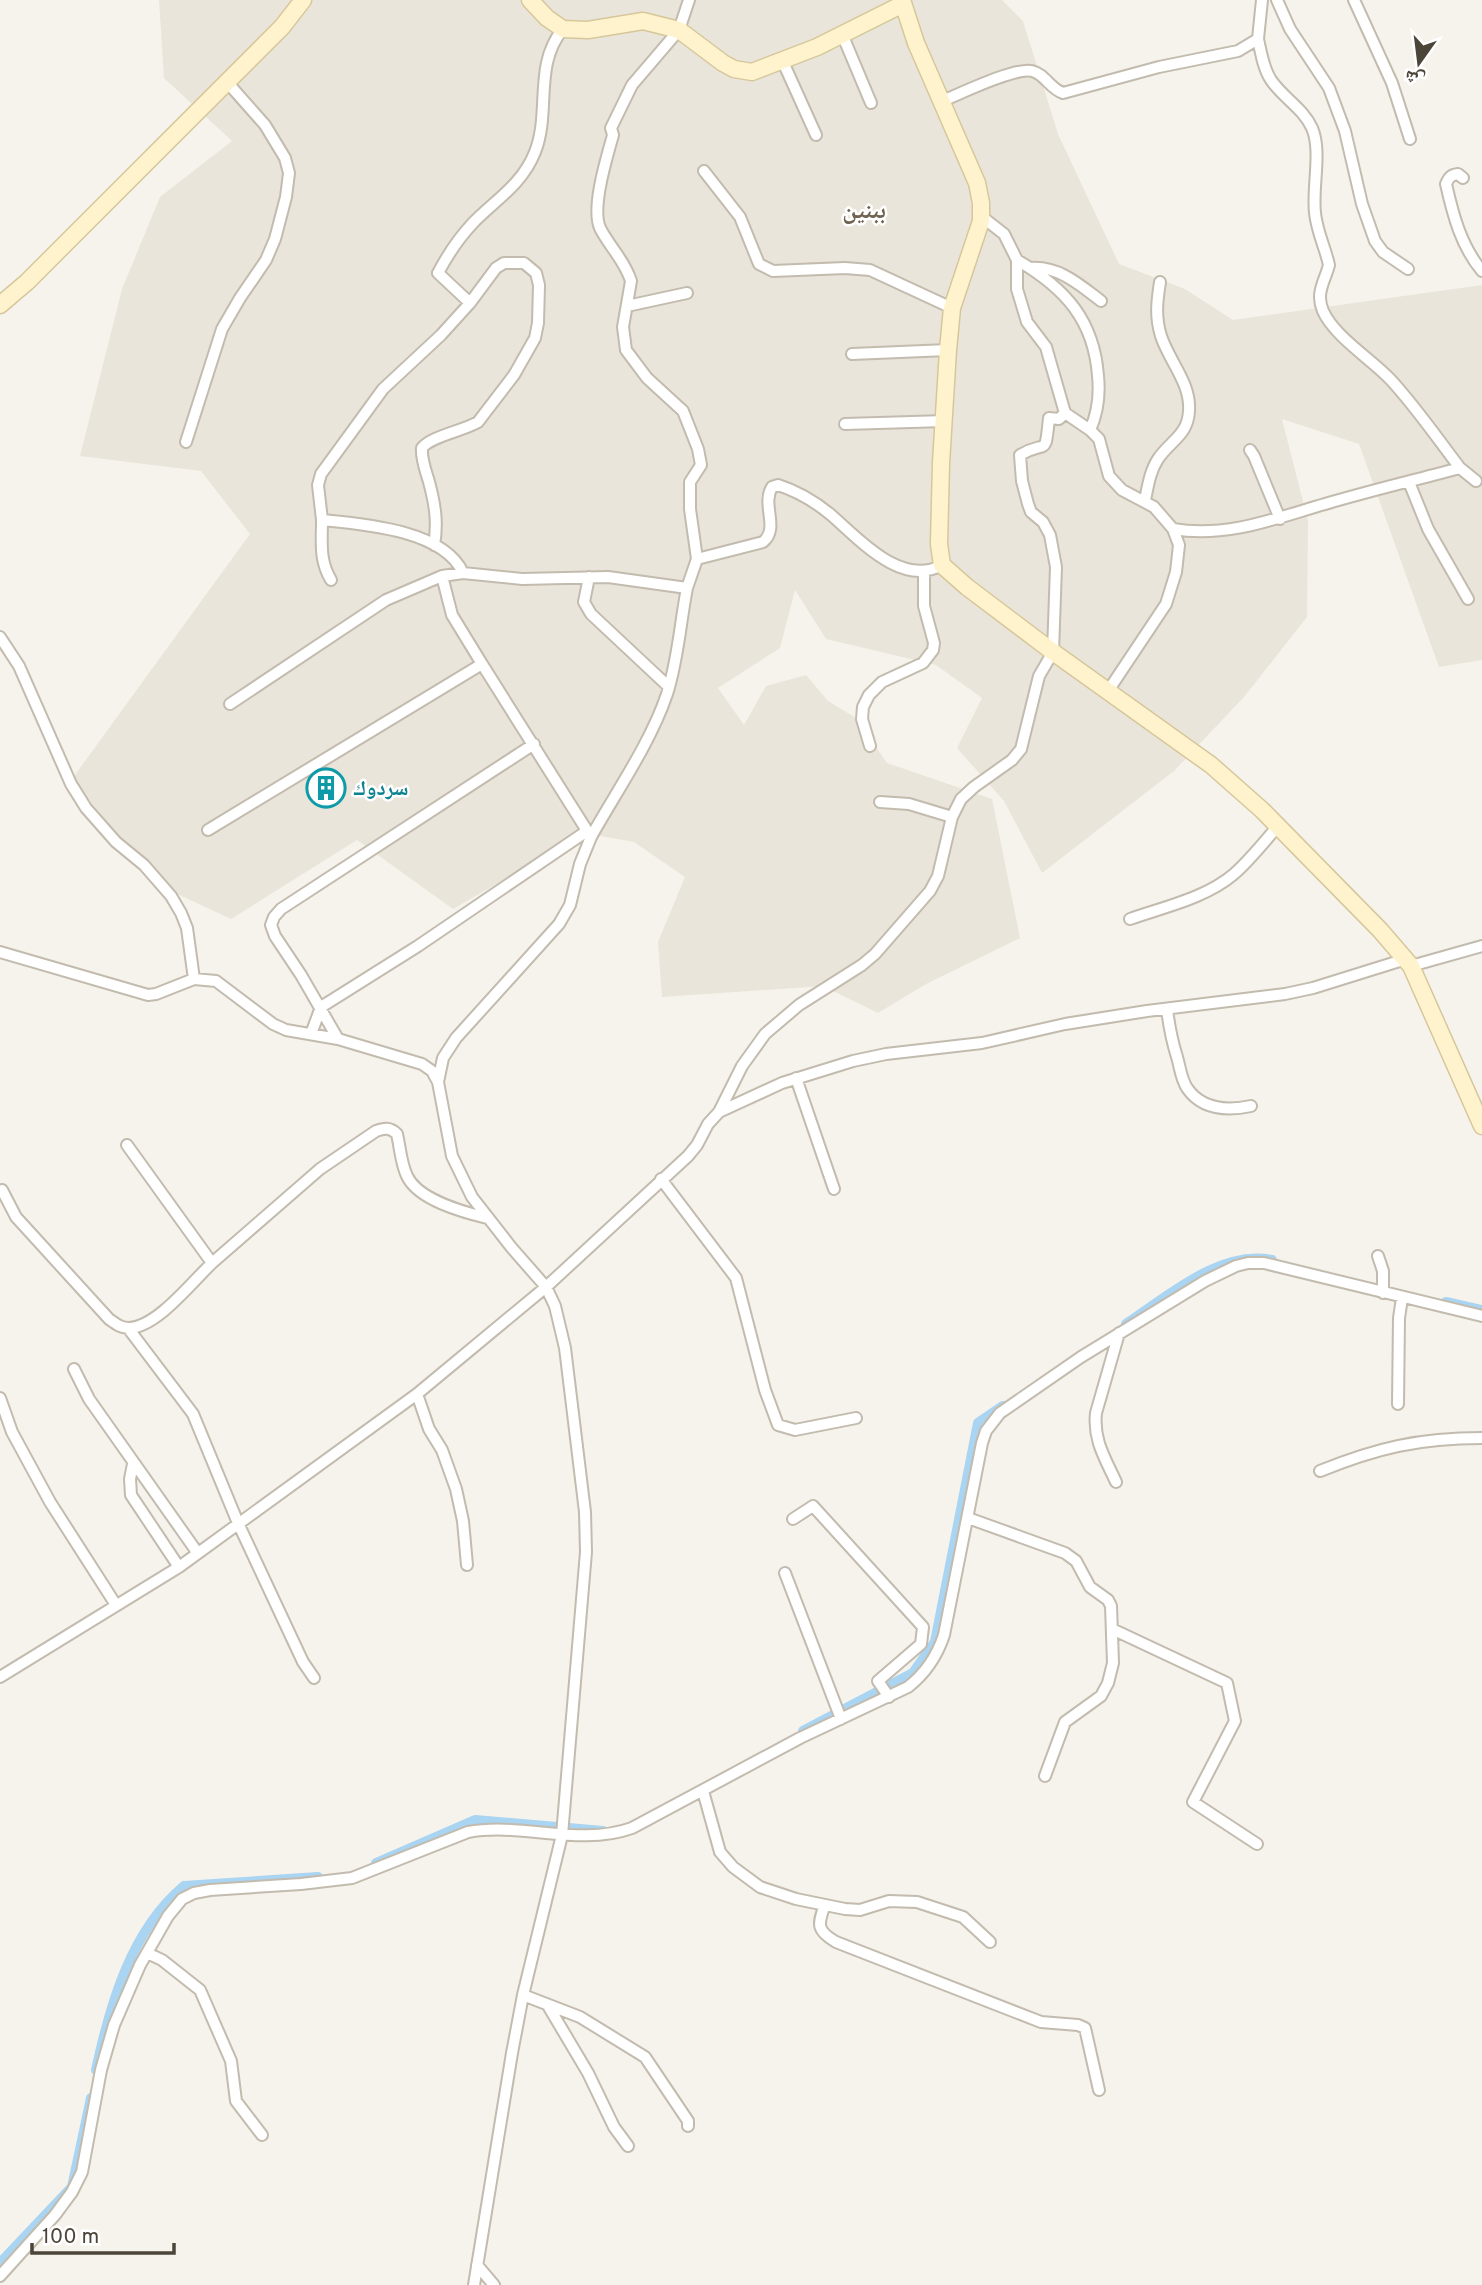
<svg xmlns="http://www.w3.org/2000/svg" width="1482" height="2285" viewBox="0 0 1482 2285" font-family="Overpass,'Noto Naskh Arabic',sans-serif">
<rect width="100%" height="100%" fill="#f6f3ec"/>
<path fill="#eae5da" d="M159 0H1002L1023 21 1058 134 1119 264 1185 289 1233 320 1482 285V660L1439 667 1359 444 1282 419 1308 521 1307 617 1244 697 1174 771 1042 873 1004 801 957 748 982 698 936 665 826 639 795 590 780 648 718 688 744 725 766 686 806 675 828 701 856 718 887 763 992 799 1020 938 926 984 878 1013 823 986 662 997 658 942 685 877 634 842 584 833 453 909 357 840 231 919 160 886 72 779 250 534 201 471 80 456 122 289 160 197 232 141 164 78Z"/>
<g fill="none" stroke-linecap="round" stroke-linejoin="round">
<path stroke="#a9d4f2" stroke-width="10" d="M1446 1302 1482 1310
M1126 1324C1167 1297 1221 1249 1272 1260
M803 1731 913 1673 935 1642 978 1423 1003 1406
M376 1863 475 1820 603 1831
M96 2070C110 2005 131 1930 184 1886L318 1877
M0 2263 72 2187 91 2098"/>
<g stroke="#c2bbae" stroke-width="14">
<path id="street" d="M689 0 679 30 632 85 611 128 613 135C607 157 591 207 600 228 609 246 625 261 631 281L623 327 626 350 647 378 683 411 698 449 701 465 690 482V509L697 559
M1277 0 1290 29 1329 88 1345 131 1362 204 1375 241 1383 252 1408 269
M1354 0 1392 83 1410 139
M842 34 871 103
M1258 39C1261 52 1263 68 1271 80 1283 98 1303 108 1312 128 1322 151 1312 187 1315 213 1317 232 1325 247 1329 265 1325 281 1315 293 1323 311 1334 336 1371 359 1390 379 1416 407 1437 438 1460 468
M783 62 816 135
M942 101C960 94 1015 67 1032 71 1045 74 1050 89 1063 93L1159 67 1238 51 1258 39 1262 0
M704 171 740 217 759 264 773 271 845 268 870 270 952 308
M1463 178 1458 174C1451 175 1449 177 1446 184 1453 215 1461 246 1482 271
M981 216 1004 234 1017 260V289L1027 322 1046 347 1065 413 1090 430 1099 439 1109 476 1122 490 1154 507 1173 529 1179 545 1176 572 1166 604 1108 691
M1017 260C1065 288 1094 320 1098 376 1100 395 1098 412 1090 430
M1031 268C1059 266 1080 285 1101 301
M470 303 438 273C447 256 459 238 472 224 495 200 522 185 535 152 551 112 533 65 563 29
M627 306 687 293
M852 354 948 350
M845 424 945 421
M186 442 222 329 240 298 266 260 275 239 286 197 289 173 285 158 265 125 227 82
M1250 450 1254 456 1280 519
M1409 482 1428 529 1468 599
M1145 500C1148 486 1150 471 1158 459 1170 441 1188 435 1189 411 1191 383 1169 361 1161 336 1155 317 1157 301 1160 282
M322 520 318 485 321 474 383 389 441 335 470 303 496 268 504 263H524L536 273 539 285 538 323 535 338 514 375 478 422C463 431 431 436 422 448 421 460 426 471 429 482 435 504 438 523 434 545
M1173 529C1227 538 1273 519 1325 504 1369 491 1415 480 1460 468L1476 481
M463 573 522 579 608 577 687 588 697 559 763 542C780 528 761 505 772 487L778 485C797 491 814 501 830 514 858 538 901 588 942 565
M442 576 452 615 482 664
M589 577 584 602 591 614 669 687
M0 637 19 666 71 784 86 808 116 842 144 865 171 896 181 913 187 928 194 979
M230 704 386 600 442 576 463 573C444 530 363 524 322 520 322 542 319 560 331 580
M870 746 862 719 863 707 869 695 882 682 923 663 933 650 934 643 924 606V571
M880 802 909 804 952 817
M208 830 482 664 591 837 580 864 570 905 559 924 456 1038 443 1058 438 1082 452 1156 472 1197 511 1247 546 1287 555 1306 565 1348 585 1512 586 1552 562 1835 523 1995 512 2053 474 2285
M591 837C616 792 650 744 667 694 678 660 680 624 687 588
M1130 919C1164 907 1206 898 1234 874 1250 860 1264 842 1278 826
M0 952 148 995 156 994 194 979 216 981 273 1024 286 1030 338 1039 422 1064 432 1071 438 1082
M1411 966 1482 946
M1167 1009C1169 1026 1172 1041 1177 1057 1180 1067 1181 1079 1187 1088 1202 1110 1227 1111 1251 1106
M311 1034 321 1007 418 946 587 831
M338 1039 301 975 275 936 271 925 274 917 281 909 534 744
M796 1078 834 1189
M719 1112 742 1066 765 1034 799 1005 862 965 875 954 930 891 938 876 952 817 961 799 974 787 1012 760 1021 749 1039 676 1053 652 1056 567 1050 535 1043 522 1031 512 1028 504 1022 481 1020 455C1047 439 1045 459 1049 418L1059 419 1065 413
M127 1145 212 1263 320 1169 376 1131C384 1128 390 1127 397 1134 400 1147 401 1164 407 1176 418 1200 463 1212 487 1218
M661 1179 736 1278 765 1390 778 1425 795 1430 856 1418
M2 1190 16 1217 109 1319C116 1324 121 1328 129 1328 157 1327 192 1282 212 1263
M1378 1256 1383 1271V1293
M128 1328 193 1414 238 1523 303 1662 314 1678
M74 1369 89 1399 197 1552
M417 1394 429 1429 442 1450 456 1489 463 1521 467 1565
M0 1398 12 1432 50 1502 116 1605
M1398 1404 1399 1318 1402 1298
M133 1464 130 1479 131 1495 179 1567
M1320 1471C1377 1448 1419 1438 1482 1438
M1116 1482C1105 1458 1093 1440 1096 1413L1119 1333
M968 1518 1065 1553 1076 1561 1090 1587 1108 1600 1111 1606 1113 1663 1108 1683 1101 1696 1065 1722 1045 1776
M793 1519 813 1506 923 1627 921 1644 878 1681 889 1697
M785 1573 841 1719
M1112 1629 1227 1683 1235 1721 1193 1802 1257 1844
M0 1677 179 1567 417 1394 546 1287 688 1156 697 1145 708 1124 719 1112 782 1083 853 1061 886 1054 982 1043 1065 1024 1147 1011 1285 994 1313 988 1406 959
M703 1791 720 1852 733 1867 760 1887 796 1899 845 1909 860 1910 889 1901 917 1902 963 1917 990 1942
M825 1905C817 1925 817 1931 836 1942L1041 2022 1078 2025 1085 2028 1099 2090
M147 1953 162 1960 200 1990 231 2061 236 2101 262 2135
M523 1995 580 2017 645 2057 688 2121V2126
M547 2004 588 2073 614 2127 628 2146
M477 2265 494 2285
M0 2276 55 2215 72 2192 82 2172 101 2070 114 2025 140 1965 168 1916 182 1899 194 1893 210 1890 301 1884 352 1878 468 1832C522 1822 579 1847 632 1828L800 1738 908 1687C926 1673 937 1656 944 1635L982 1443 986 1431 1000 1413 1081 1357 1205 1281 1236 1266 1248 1263H1264L1482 1316"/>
</g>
<g stroke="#d6c79b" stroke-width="19">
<path id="secondary" d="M530 0 547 18 563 29 588 30 643 21 679 30 723 63 734 69 752 72 817 47 903 4
M902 0 916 43 977 183 981 203V221L952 308 948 350 941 463 939 544 942 565 967 587 1053 652 1211 765 1262 810 1380 930 1411 966 1482 1126
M0 305 27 282 282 27 303 0"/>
</g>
<use href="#street" stroke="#fff" stroke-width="10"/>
<use href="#secondary" stroke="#fff3cd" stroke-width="16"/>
</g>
<defs>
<g id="building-ring" transform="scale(2.0125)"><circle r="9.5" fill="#fff" stroke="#0f9aa8" stroke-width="1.5"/><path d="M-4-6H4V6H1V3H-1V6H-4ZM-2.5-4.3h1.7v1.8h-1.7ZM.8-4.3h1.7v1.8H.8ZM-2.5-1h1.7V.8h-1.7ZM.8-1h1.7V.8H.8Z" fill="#0f9aa8"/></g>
</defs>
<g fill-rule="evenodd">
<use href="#building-ring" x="326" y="788"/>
</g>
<g text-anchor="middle" stroke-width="5" stroke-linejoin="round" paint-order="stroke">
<g font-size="21" font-weight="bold" fill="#0d838f" stroke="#fff" text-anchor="start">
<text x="353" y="795">سردوك</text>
</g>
<g font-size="24" font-weight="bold" fill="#6e6250" stroke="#fff">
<text x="864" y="218">ببنين</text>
</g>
</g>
<g transform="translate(1419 63) rotate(194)" stroke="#ffffff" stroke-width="5" paint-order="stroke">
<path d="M0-5L12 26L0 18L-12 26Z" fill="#4b4439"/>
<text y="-10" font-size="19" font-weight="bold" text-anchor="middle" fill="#4b4439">ش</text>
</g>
<path d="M32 2243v10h142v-10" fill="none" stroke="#4b4439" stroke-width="3.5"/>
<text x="42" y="2243" font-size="21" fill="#4b4439" stroke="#ffffff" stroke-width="5" paint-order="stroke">100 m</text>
</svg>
